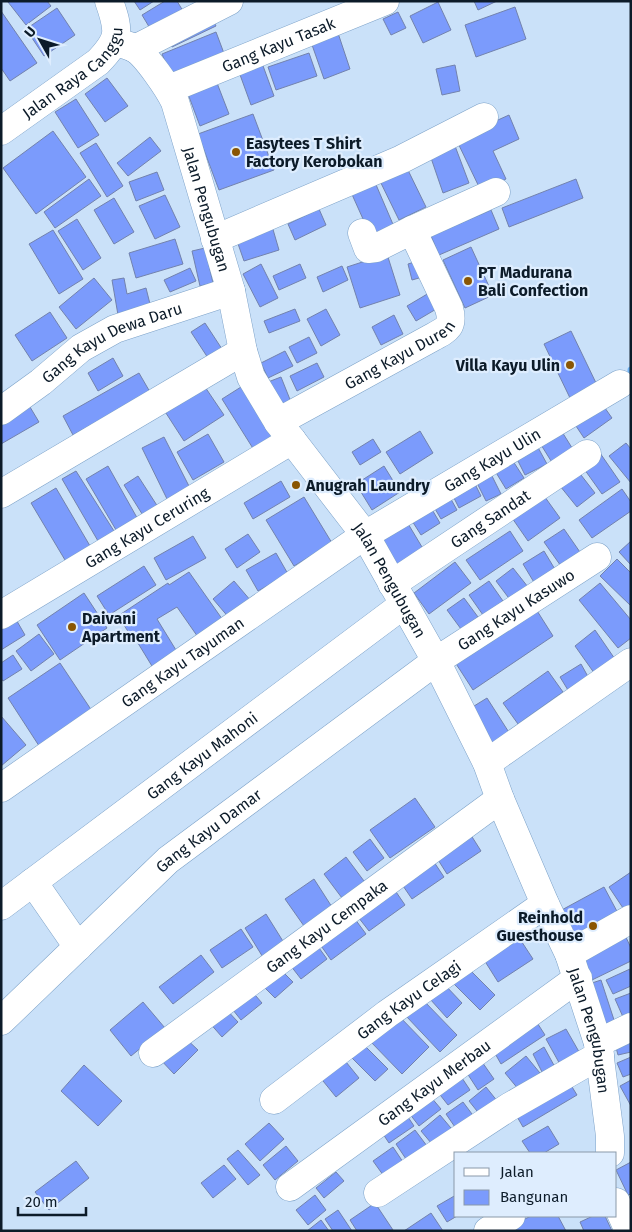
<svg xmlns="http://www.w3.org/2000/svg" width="632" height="1232" viewBox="0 0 632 1232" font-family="'Fira Sans',sans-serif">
<rect width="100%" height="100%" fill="#cae1f9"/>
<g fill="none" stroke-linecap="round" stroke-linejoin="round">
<path stroke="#70b4f5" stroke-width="7" d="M631 370V380"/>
</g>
<path fill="#7b9bfc" stroke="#7282ad" d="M10 1H47L51 6 26 25 8 2Z
M134 1H154L140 10Z
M165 1H177L183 11 151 30 142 15Z
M474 1H497L478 10Z
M438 2 451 30 423 43 410 16Z
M515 7 526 39 476 57 465 25Z
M57 8 75 35 44 56 26 29Z
M1 11 37 63 10 81 1 68Z
M398 12 406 28 391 35 383 19Z
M211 16 216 26 172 47 168 37Z
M216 32 225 56 172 78 162 54Z
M338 33 350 69 324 79 311 42Z
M309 53 317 76 276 90 268 67Z
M262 63 274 96 251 105 239 72Z
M455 65 460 91 442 95 436 69Z
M107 78 128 106 105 122 85 94Z
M217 83 229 114 200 126 188 94Z
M76 99 99 135 78 148 55 112Z
M253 114 274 170 219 190 198 134Z
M509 115 519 139 493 151 506 179 481 191 456 139Z
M53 131 86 177 36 214 3 168Z
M150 137 161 151 128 176 117 163Z
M96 143 123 186 107 197 80 153Z
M455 146 469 183 443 193 430 155Z
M405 164 426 207 399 220 378 177Z
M157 172 164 190 136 201 129 182Z
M89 179 101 196 55 228 44 212Z
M576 179 583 198 509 227 502 208Z
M374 180 395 229 372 239 350 190Z
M165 195 180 227 155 239 139 206Z
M114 198 134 232 114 244 94 210Z
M319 209 326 225 295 240 288 224Z
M491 210 499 229 439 255 431 236Z
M77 219 101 258 83 270 58 231Z
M272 226 279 250 244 261 236 238Z
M53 230 83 279 59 294 29 244Z
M175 239 183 264 136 278 129 253Z
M471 247 493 295 465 308 443 260Z
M205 248 213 283 200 286 192 251Z
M387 254 400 295 360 308 347 267Z
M421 260 426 276 412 280 408 264Z
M261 264 278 298 260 307 243 274Z
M300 264 306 278 279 290 273 276Z
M342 266 348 280 323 292 317 277Z
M190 268 196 281 170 292 164 280Z
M94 278 112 300 76 329 59 307Z
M124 278 127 294 146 288 151 308 118 315 112 280Z
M429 293 438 308 416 321 407 306Z
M295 309 300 321 269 333 264 321Z
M326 309 340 335 321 346 307 319Z
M50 312 67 338 32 361 15 335Z
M394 315 403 334 381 345 372 327Z
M205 323 222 349 208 358 191 332Z
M571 331 597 385 570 398 544 344Z
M309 337 317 353 297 363 289 347Z
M285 351 293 366 268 378 261 363Z
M113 358 123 376 98 391 88 373Z
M317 363 324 377 297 391 290 376Z
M139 373 150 392 73 435 63 416Z
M281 377 293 407 280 413 268 382Z
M203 384 224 415 184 441 164 410Z
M241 387 273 437 254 450 222 399Z
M600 401 612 418 584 438 572 420Z
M30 407 39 422 1 444V424Z
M559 427 574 451 553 464 538 440Z
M420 431 433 453 400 474 386 452Z
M208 434 224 462 193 480 177 452Z
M164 437 191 490 168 501 142 448Z
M373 439 381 452 360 465 352 452Z
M535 442 547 464 525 475 514 453Z
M626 443 631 449V483L609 456Z
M600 453 620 482 602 494 582 466Z
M509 455 524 478 506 489 492 466Z
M108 466 140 523 119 535 86 479Z
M384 466 400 492 372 510 356 484Z
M574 466 595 493 577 507 556 481Z
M489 470 501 494 486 501 474 477Z
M76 471 114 531 98 541 62 479Z
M138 476 158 507 144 517 124 485Z
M472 478 481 496 459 508 450 490Z
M281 481 290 497 253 519 244 503Z
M56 488 93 551 68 565 31 503Z
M622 489 631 502V511L592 538 579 520Z
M447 492 457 510 441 519 431 502Z
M542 493 560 518 528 541 510 515Z
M304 497 332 543 294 566 266 520Z
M427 501 440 523 421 535 407 513Z
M404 517 425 552 396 570 375 535Z
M564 529 582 555 563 569 544 542Z
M510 531 523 551 480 580 466 560Z
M248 534 260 552 237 568 225 549Z
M193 536 206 558 166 580 154 558Z
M631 541V565L619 552Z
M544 551 556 571 535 584 523 564Z
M276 553 288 574 258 591 246 570Z
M617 559 631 573V606L600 576Z
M455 562 471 583 429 614 414 593Z
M144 566 156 585 109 615 97 596Z
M513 568 528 587 511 601 496 581Z
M189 572 225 623 200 640 177 607 157 619 179 655 155 671 133 635 131 636 118 616 168 583 169 585Z
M234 581 251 601 230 619 213 599Z
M489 581 503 601 483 615 469 595Z
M600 583 631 620V638L618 648 579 600Z
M84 593 107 628 60 660 37 625Z
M464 598 478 617 461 629 447 610Z
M534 606 553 636 473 690 453 659Z
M14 616 25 635 1 650V624Z
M595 630 617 662 597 677 575 646Z
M39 634 54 654 31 671 16 651Z
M13 655 22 669 3 681 1 678V663Z
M60 663 96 717 43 752 8 698Z
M581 664 591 682 571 695 560 677Z
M548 671 563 692 518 724 503 703Z
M487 698 510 734 490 747 466 711Z
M1 716 26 745 1 766Z
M415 798 435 827 390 858 370 830Z
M469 832 481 851 447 874 435 855Z
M370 839 384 858 367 871 353 852Z
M346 857 367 885 345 902 324 874Z
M432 859 444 877 412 899 399 880Z
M631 872V907L625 911 609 887Z
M314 879 332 907 304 926 285 899Z
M392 886 405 905 369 931 355 913Z
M604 887 620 917 574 943 558 912Z
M266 914 286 946 264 959 245 928Z
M352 915 366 934 331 960 317 940Z
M241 929 253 947 222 968 210 950Z
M516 933 533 959 498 982 481 955Z
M624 933 631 948V961L592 980 580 954Z
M314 941 327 959 301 979 287 961Z
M201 955 214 972 173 1004 159 987Z
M278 967 293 982 275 998 260 983Z
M469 969 495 995 480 1010 454 984Z
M630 969 631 986 613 994 606 980Z
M601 980 616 1026 598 1032 583 986Z
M445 985 462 1003 447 1018 430 999Z
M249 988 262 1003 241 1020 229 1005Z
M631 993V1013L623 1017 615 999Z
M423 1000 457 1035 440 1052 406 1016Z
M143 1002 165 1028 131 1056 110 1030Z
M223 1006 238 1022 222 1037 208 1021Z
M397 1014 429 1047 402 1074 369 1040Z
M536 1021 545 1035 501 1064 493 1050Z
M566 1029 582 1057 562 1068 546 1039Z
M182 1035 198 1050 174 1074 159 1058Z
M631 1036V1052L618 1055 614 1040Z
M363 1044 388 1069 375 1081 350 1056Z
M544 1047 556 1069 544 1076 533 1054Z
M526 1056 540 1073 519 1090 505 1073Z
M342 1057 359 1078 336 1097 319 1076Z
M631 1057V1074L623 1077 617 1063Z
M480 1059 494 1079 478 1090 465 1070Z
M84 1065 122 1101 98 1126 61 1091Z
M460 1075 470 1090 448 1105 437 1091Z
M566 1077 577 1095 523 1127 512 1108Z
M631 1080V1106L620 1086Z
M486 1087 498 1102 481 1116 469 1101Z
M430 1096 441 1109 419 1126 409 1113Z
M463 1102 475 1118 457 1130 446 1114Z
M440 1115 456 1134 437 1150 421 1131Z
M408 1117 414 1126 389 1143 383 1134Z
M269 1123 284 1139 260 1161 245 1144Z
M548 1126 559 1144 544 1153H530L522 1141Z
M415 1130 430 1150 410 1165 396 1144Z
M286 1146 298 1161 275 1180 263 1165Z
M393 1147 405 1165 386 1179 373 1161Z
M238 1150 260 1175 248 1185 227 1159Z
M76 1161 89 1178 49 1210 35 1192Z
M631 1162V1194L628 1195 616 1170Z
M224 1165 236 1179 213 1198 201 1183Z
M336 1172 344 1181 324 1198 316 1188Z
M315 1195 326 1210 308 1225 296 1210Z
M456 1195 457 1216 447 1222 437 1206Z
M375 1203 393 1230 357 1231 350 1220Z
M338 1210 352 1231H333L325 1219Z
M431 1213 443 1231H404Z
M531 1216H558L566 1231H516L513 1225Z
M593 1216H605L612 1231H584L580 1222Z
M321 1220 329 1231H307Z"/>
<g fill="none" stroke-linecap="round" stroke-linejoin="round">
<g stroke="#7da2c8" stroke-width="29">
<g id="minor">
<path id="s1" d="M115 42C121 44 128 45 134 48 146 55 169 89 175 102L231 291 243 351 251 377 278 422 365 535 436 661 487 763 500 799 545 904 569 954 598 1043 610 1136V1153"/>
<path d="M135 49 229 1"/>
<path id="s2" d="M169 89 385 1"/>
<path d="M412 230 496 192"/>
<path d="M215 239 402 159 484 117"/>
<path id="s3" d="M1 411 41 382 81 348 115 329 231 291"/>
<path id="s4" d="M278 422 433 337C448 329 454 326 449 308L412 230 376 248 368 249 362 233"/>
<path d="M1 494 243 351"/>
<path id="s5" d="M392 584 587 454"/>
<path id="s6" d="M1 615 292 440"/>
<path d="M487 763 631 662"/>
<path id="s7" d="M1 788 365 535 620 384"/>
<path d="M33 882 78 947"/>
<path id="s8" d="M1 906 403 605"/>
<path d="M569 954 631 919"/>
<path id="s9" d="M1 1021 168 860 436 661 597 557"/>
<path d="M598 1043 631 1027"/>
<path id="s10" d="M153 1053 500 799"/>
<path id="s11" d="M274 1100 387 1014 545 904"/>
<path id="s12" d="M290 1187 578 978"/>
<path d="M378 1193 509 1107 600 1055"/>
<path d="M616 1202 629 1231"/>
<path d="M488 1231 511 1216"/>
</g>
</g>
<g stroke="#7da2c8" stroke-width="29">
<g id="major">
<path id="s13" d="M1 131 98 62C120 39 120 32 109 1"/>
</g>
</g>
<use href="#minor" stroke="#fff" stroke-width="28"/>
<use href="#major" stroke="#fff" stroke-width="28"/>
</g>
<g fill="#8a5603" stroke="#deedfe" stroke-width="2">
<circle cx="236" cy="152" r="5"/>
<circle cx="468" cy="281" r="5"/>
<circle cx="570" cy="365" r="5"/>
<circle cx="296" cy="485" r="5"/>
<circle cx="72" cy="627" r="5"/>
<circle cx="593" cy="926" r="5"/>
</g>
<g text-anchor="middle" stroke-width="4.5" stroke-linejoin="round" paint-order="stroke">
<g font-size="16" fill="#0c1b29" stroke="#deedfe">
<text dy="6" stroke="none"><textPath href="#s2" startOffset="118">Gang Kayu Tasak</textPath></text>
<text dy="6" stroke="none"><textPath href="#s13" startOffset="94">Jalan Raya Canggu</textPath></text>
<text dy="6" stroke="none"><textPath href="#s1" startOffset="200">Jalan Pengubugan</textPath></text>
<text dy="6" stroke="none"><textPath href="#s3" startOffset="132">Gang Kayu Dewa Daru</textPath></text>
<text dy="6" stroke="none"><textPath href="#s4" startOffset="139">Gang Kayu Duren</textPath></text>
<text dy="6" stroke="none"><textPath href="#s7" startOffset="591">Gang Kayu Ulin</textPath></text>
<text dy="6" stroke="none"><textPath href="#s5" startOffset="118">Gang Sandat</textPath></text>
<text dy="6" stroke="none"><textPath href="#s6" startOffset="170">Gang Kayu Ceruring</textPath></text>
<text dy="6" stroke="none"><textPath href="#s1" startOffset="620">Jalan Pengubugan</textPath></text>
<text dy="6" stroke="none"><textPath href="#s9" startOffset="661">Gang Kayu Kasuwo</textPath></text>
<text dy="6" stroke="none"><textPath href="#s7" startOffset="221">Gang Kayu Tayuman</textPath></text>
<text dy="6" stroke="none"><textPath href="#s8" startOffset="251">Gang Kayu Mahoni</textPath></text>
<text dy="6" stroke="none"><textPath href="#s9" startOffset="282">Gang Kayu Damar</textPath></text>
<text dy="6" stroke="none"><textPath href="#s10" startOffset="215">Gang Kayu Cempaka</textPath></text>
<text dy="6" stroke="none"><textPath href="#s11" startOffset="168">Gang Kayu Celagi</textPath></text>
<text dy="6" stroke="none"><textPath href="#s1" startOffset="1115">Jalan Pengubugan</textPath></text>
<text dy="6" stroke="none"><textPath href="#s12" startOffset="178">Gang Kayu Merbau</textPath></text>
</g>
<g font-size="16" font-weight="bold" fill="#0c1b29" stroke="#deedfe" text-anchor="start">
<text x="246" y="149">Easytees T Shirt<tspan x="246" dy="18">Factory Kerobokan</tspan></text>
<text x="478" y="278">PT Madurana<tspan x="478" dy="18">Bali Confection</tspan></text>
<text x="560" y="371" text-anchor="end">Villa Kayu Ulin</text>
<text x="306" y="491">Anugrah Laundry</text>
<text x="82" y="624">Daivani<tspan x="82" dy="18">Apartment</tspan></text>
<text x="583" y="923" text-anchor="end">Reinhold<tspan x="583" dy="18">Guesthouse</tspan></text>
</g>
</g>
<rect width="632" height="1232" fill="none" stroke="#0c1b29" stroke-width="5"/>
<rect x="454" y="1152" width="162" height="65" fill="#deedfe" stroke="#8a99a9"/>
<rect x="464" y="1168" width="25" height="8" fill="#ffffff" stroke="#8a99a9"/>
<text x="500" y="1177" font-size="15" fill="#0c1b29">Jalan</text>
<rect x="464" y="1190" width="25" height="15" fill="#7b9bfc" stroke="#8a99a9"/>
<text x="500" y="1202" font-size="15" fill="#0c1b29">Bangunan</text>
<g transform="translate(40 40) rotate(309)" stroke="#deedfe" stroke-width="4" paint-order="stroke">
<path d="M0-4L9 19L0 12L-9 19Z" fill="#0c1b29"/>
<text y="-8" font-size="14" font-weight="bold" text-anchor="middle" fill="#0c1b29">U</text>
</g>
<path d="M18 1207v8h68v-8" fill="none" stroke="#0c1b29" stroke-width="2.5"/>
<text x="25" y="1207" font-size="15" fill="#0c1b29" stroke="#deedfe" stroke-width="4" paint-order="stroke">20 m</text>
</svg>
